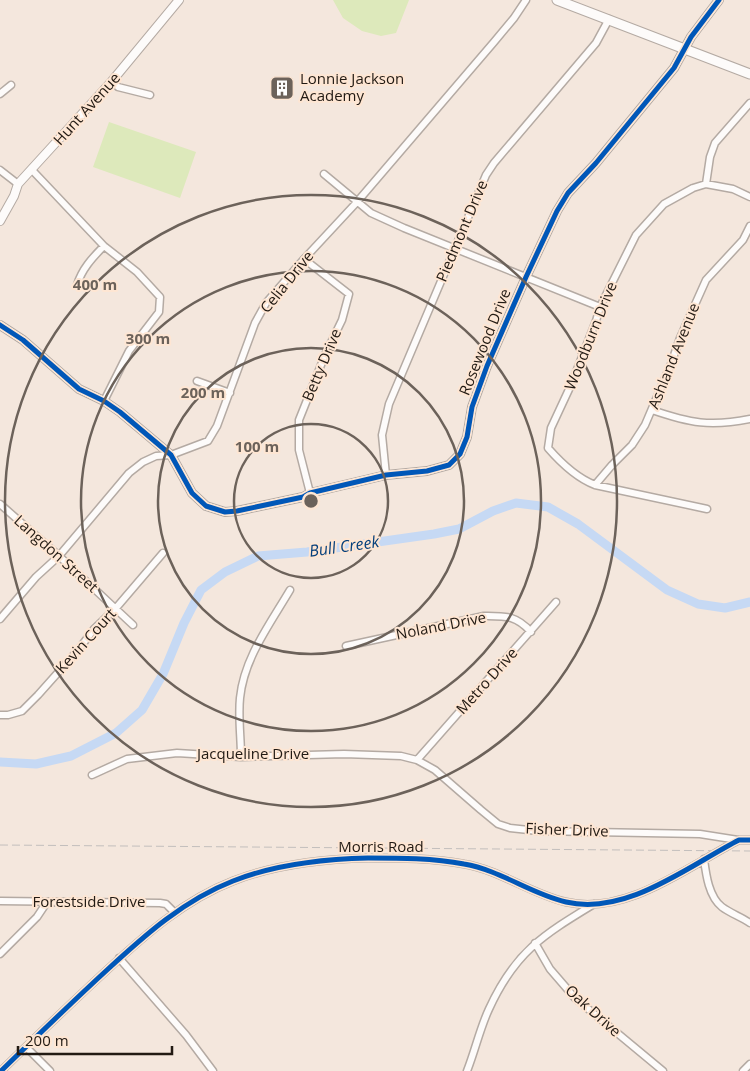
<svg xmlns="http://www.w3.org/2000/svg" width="750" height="1071" viewBox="0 0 750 1071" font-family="'Open Sans',sans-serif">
<rect width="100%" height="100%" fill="#f4e7dd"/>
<path fill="#dde9bb" d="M333 0H409L396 33 381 36 362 31 343 18Z
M109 122 196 152 180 198 93 167Z"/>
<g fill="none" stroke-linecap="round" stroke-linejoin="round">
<path stroke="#c6d9f4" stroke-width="9" d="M0 762 36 764 71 756 116 733 142 710 163 674 184 623 201 590 225 572 258 556 307 552 434 534 459 529 493 511 516 503 548 507 578 524 667 590 698 604 725 608 750 602"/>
<g stroke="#b4aaa3" stroke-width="9">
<path id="minor" d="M112 81 118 87 150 95
M0 94 11 85
M0 170 18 184
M32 170 104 246 137 272 160 297 159 312 129 351 104 401
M324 174 371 213 404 228 600 307
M706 184 710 157 715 143 750 103
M304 259 349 294 342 320 325 355 299 420V450L310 493
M77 285C82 269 92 258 104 246
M197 381 230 393
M652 410C690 423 710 427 750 419
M386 475 382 435 389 404 486 175 494 163 596 43 609 19
M595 485 612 465 632 445 645 425 671 364 680 338 706 280 743 240 750 226
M0 504 59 556 133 625
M707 509 595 485C577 478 561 463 548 448L551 428 571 385 596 321 600 307 636 235 664 204 693 188 706 184 733 189 750 197
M0 619 36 577 59 556 129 473 143 462 156 456 171 455 208 441 217 426 255 323 266 303 304 259 357 202 494 42 514 18 526 0
M346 646 484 616C505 616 516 615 531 632
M0 715H8L22 711 38 695 79 649 94 629 116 608 163 553
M241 757C241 737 238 717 240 698 244 658 270 624 290 590
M417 760 556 602
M92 775 127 759 177 753 241 757 344 754 401 756 417 760 435 770 481 810 498 824 510 828 538 831 700 834 738 840
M704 859C706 875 709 897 722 907 730 913 741 917 750 923
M0 901 160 903 166 904 175 913
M535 943 550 969 575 998 663 1071
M0 954 37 917 47 902
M119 958 186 1035 213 1071
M26 1047 50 1071
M1 1071C36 1037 71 1003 107 970 145 935 184 900 233 881 276 864 322 859 368 858 400 858 433 858 464 864 500 870 531 894 566 902 627 916 688 866 739 840H750
M467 1071C475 1051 480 1028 489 1009 515 952 543 935 594 904
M743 1071 750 1064"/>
</g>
<g stroke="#b4aaa3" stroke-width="10">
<path id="tertiary" d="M0 221 14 196 18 184 112 81 179 0
M0 325 23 340 79 389 104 401 120 412 171 455 192 493 206 506 225 512 237 511 303 497 310 493 386 475 427 471 449 465 460 454 467 437 472 407 487 366 526 277 557 211 568 193 596 163 674 68 691 37 719 0"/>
</g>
<g stroke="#b4aaa3" stroke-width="11">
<path id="secondary" d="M557 0 750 74"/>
</g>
<use href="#minor" stroke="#fdfbfa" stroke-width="6"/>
<use href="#tertiary" stroke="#fdfbfa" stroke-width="8"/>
<use href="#secondary" stroke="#fdfbfa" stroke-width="9"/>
<path stroke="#c3bfbd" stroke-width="1" stroke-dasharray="8 4" stroke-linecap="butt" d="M0 845 750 851"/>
<g stroke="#fee6d3" stroke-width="8">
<path id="cycleway" d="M0 325 23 340 79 389 104 401 120 412 171 455 192 493 206 506 225 512 237 511 303 497 310 493 386 475 427 471 449 465 460 454 467 437 472 407 487 366 526 277 557 211 568 193 596 163 674 68 691 37 719 0
M1 1071C36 1037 71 1003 107 970 145 935 184 900 233 881 276 864 322 859 368 858 400 858 433 858 464 864 500 870 531 894 566 902 627 916 688 866 739 840H750"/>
</g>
<use href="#cycleway" stroke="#0057b8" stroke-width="5"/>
</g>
<g fill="none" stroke="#6c625a" stroke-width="2.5">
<circle cx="311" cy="501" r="77"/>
<circle cx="311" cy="501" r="153"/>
<circle cx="311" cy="501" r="230"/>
<circle cx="311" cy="501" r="306"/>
</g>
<defs>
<g id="building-square" transform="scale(1.25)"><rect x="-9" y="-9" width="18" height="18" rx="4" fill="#6c625a" stroke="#fee6d3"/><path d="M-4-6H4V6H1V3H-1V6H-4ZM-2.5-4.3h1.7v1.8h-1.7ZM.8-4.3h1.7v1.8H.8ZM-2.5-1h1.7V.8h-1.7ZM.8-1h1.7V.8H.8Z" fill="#fff"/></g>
</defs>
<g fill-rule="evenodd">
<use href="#building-square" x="282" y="88"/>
</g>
<g text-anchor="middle" stroke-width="4" stroke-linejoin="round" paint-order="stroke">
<g font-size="15" fill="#221a13" stroke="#fee6d3" text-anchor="start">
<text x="300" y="84">Lonnie Jackson<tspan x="300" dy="17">Academy</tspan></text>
</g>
<g font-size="15" fill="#221a13" stroke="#fee6d3">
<text transform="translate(87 109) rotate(-48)" y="5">Hunt Avenue</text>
<text transform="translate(462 231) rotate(-67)" y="5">Piedmont Drive</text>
<text transform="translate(287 282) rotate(-51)" y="5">Celia Drive</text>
<text transform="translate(591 336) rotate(-68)" y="5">Woodburn Drive</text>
<text transform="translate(485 342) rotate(-68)" y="5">Rosewood Drive</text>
<text transform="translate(674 356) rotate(-68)" y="5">Ashland Avenue</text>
<text transform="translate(322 365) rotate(-67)" y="5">Betty Drive</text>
<text transform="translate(56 554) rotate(42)" y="5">Langdon Street</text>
<text transform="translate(441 626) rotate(-11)" y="5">Noland Drive</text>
<text transform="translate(86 641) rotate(-48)" y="5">Kevin Court</text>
<text transform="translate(487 681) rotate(-48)" y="5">Metro Drive</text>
<text x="253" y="759">Jacqueline Drive</text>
<text transform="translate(567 830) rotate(2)" y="5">Fisher Drive</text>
<text x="381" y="852">Morris Road</text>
<text x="89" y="907">Forestside Drive</text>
<text transform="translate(593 1011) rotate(42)" y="5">Oak Drive</text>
</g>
<g font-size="16" font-style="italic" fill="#06407c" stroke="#fee6d3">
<text transform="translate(344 546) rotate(-8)" y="6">Bull Creek</text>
</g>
</g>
<circle cx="311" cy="501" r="8" fill="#6c625a" stroke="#fee6d3" stroke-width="2.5"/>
<g font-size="15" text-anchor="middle" font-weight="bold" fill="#6c625a" stroke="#fee6d3" stroke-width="4" stroke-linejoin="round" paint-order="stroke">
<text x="95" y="290">400 m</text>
<text x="148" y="344">300 m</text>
<text x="203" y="398">200 m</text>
<text x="257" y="452">100 m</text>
</g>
<path d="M18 1046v8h154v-8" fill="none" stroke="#221a13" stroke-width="2.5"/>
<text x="25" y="1046" font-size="15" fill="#221a13" stroke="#fee6d3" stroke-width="4" paint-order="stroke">200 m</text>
</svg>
